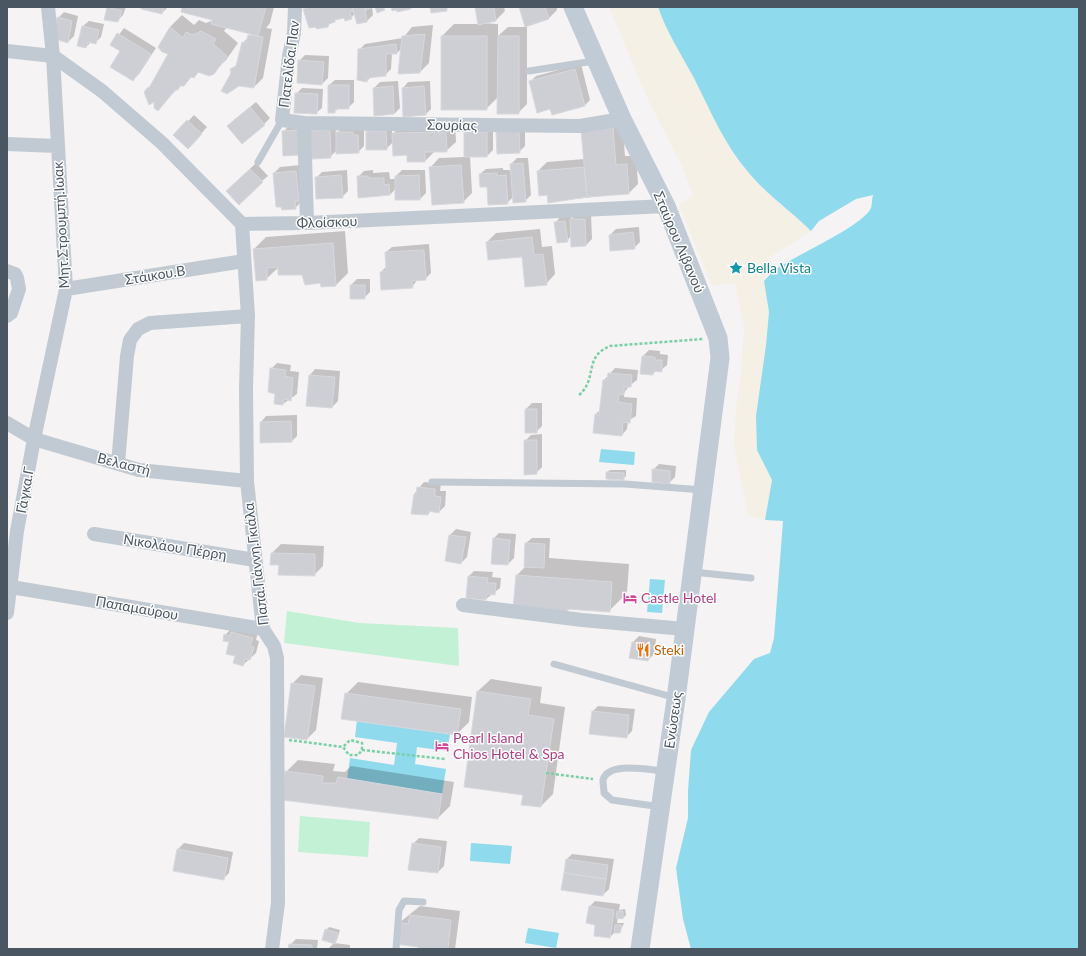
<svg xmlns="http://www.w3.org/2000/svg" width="1086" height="956" viewBox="0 0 1086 956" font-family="Lato,sans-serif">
<rect width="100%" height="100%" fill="#f5f3f3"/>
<path fill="#c3f1d5" d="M287 611 359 623 458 628 459 666 284 643Z
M300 816 370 822 368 857 298 852Z"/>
<path fill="#f5f0e5" d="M609 7H658C667 33 681 54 694 78 710 110 725 146 749 173 767 195 791 211 811 231L772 256 764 281 769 312 757 450 772 480 765 520 748 515 734 446 736 407 741 373 744 328 735 283 712 286 679 205 693 195 682 166 649 102Z"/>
<path fill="#90daee" d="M658 7H1079V949H691L683 919 676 868 688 818V791L691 750 709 712 754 659 770 653 774 638 783 521 765 520 772 480 757 450 756 416 766 345 769 312 764 281C768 277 771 273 775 270 795 255 862 227 871 208 872 205 872 199 873 195L856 199 819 221 811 231C791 211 767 195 749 173 725 146 710 110 694 78 681 54 667 33 658 7Z
M601 449 635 452 634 465 599 462Z
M650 579 665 580 662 613 647 612Z
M357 720 450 734 447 751 417 747 415 764 446 769 442 794 347 780 350 758 394 765 397 743 355 737Z
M471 843 512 846 510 864 470 861Z
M528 928 559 933 556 948 525 943Z"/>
<path fill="#0003" d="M108 7H126L123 15 117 21 106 19Z
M143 7H168L162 13Z
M183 7H274L270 23 266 28 272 29 263 78 254 87 232 73 231 70 238 63 243 43 251 34 227 27 224 31 238 43 226 60 213 73 200 71 194 77 192 76 177 89 158 110 148 88 154 82 170 53 159 47 170 27 182 15 194 25 199 20 206 23 214 20Z
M307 7H372L373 15 367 21 358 23 355 13 351 18H338L327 26 304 9Z
M476 7H504L505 11 496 20 479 23 498 24V36L508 27H527V104L518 113 498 97 486 109 442 36 454 24H479Z
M520 7H557V10L548 19Z
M64 12 78 16 74 36 68 42 58 18Z
M89 21 104 24 101 37 95 43 91 42 86 47 83 26Z
M433 25 429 63 420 72 402 48 397 53H392L391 69 385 75 371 77 367 81 359 50 365 44 403 38 412 27Z
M124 28 156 48 139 74 133 80 121 50 112 44Z
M305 55 329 56 328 78 322 84 299 61Z
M581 64 590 100 584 106 551 108 530 82 536 76Z
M335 80H354V102L348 108H339L334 112 329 85Z
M398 81 400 108 394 114 374 88 380 82Z
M430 81 431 109 426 114 403 88 408 82Z
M302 88 323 89 322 108 316 113 296 94Z
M256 102 270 118 264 124 234 120Z
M194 115 207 127 194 142 175 135Z
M622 119 625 156H636L638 184 629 193 549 202 548 194 538 171 547 162 585 159 582 130Z
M455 123 456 142 446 151 434 152 425 161 408 154 393 142 386 149 367 131 373 126H392V135L402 124Z
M525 124V146L519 152 498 153Z
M304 125 305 149 283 132 289 126Z
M317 125H335L336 134 343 127 364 129V146L358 152 337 150 330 157 311 131Z
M471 126H493V150L487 156H470L472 193 463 202 430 168 439 158 465 157V132Z
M517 158H528L531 195 525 201 513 197 507 203 488 186 480 174 486 169 503 168V170H511V164Z
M256 163 268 176 262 181 233 185Z
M301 165V202L295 208 274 173 280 167Z
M347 170 348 191 342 197 316 178 322 172Z
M373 170V173L389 172 390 179H396V176L402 170H425L426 193 420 199 396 188 390 195 358 177 364 171Z
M591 213 592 239 586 245 571 236 567 241 556 222 561 216 571 215V219L577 214Z
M639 227 640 242 634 248 610 235 616 229Z
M540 229 542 247 552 246 555 274 546 284 523 256 487 242 496 233Z
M345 231 348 273 336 285 321 282 279 267 266 279 254 249 266 237Z
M429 244 431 273 425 279H418L412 287 381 272 387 266 386 252 392 247Z
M357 279H370V292L364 298 351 285Z
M649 350 660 351V354L668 355 667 365 661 370H657L653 374 643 356Z
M277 363 291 365 290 371 299 372 297 394 283 404 276 393 271 369Z
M615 368 638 370 637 380 629 386 624 393V397L637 398 636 416 628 421 627 429 622 435 595 415 601 409 604 380Z
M315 369 340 371 338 401 332 407 310 375Z
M532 403H542V426L536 432 526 409Z
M297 415V436L292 441 261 422 266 416Z
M542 434V467L536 473 525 441 531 435Z
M659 464 676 466 675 477 669 483 653 470Z
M610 470H626V476L623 479 607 472Z
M424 482 441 484 440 491H446L445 506 439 512 431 511 428 514 414 494Z
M456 529 471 532 467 557 461 563 450 535Z
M499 533 516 534 514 558 508 564 493 539Z
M532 538H550L549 558 629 564 627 593 609 611 571 608 566 612 517 575 525 567 526 543Z
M281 544 324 546 323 566 314 575 280 564 272 553Z
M474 571 493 572 492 577 501 578 500 588 486 599 468 577Z
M231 629 258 632 256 640 259 641 256 653 243 665 225 635Z
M639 636 656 639 654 654 648 660 633 642Z
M301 675 323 678 316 730 307 739 292 684Z
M491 679 542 687 540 703 565 707 553 794 541 806 524 794 478 691Z
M358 682 472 697 469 722 457 734 346 694Z
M598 706 635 709 632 731 626 737 593 711Z
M298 760 335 764 333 771 345 772 351 766 454 782 450 806 438 818 283 799 286 772Z
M419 838 447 841 444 866 438 872 413 844Z
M184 843 233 852 229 873 223 879 174 870 178 849Z
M572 854 614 859 609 889 603 895 566 860Z
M595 901 620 904 619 910 625 909 626 915 623 918 618 917 617 923H624L620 932H615L610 937 596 924 589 907Z
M420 906 460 911 455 949H419V946L399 923Z
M329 927 340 930 337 940 334 943 350 945V949H328L334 943 326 930Z
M296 939 318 940 317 949H289L290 945Z"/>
<path fill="#cdcfd5" stroke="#d7d9de" d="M107 7 122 11 118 22 104 20Z
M142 7H164L162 14 141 9Z
M182 7H266L258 36 211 24 212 20 181 12Z
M310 7H352L353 11 350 12 352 19 345 21 344 18 335 20V22L329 24 328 27 317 29 315 27 309 28 303 9Z
M352 7H365L367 22 357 24Z
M365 7H383L385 10 377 13 375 7 365 10Z
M391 7H410L411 9 397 12 396 10 392 11Z
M430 7H447V11L431 13Z
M475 7H500L494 8 496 21 478 25Z
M519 7H545L549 19 525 27Z
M57 17 72 21 68 43 55 39Z
M82 26 99 30 96 44 88 42 86 48 77 46Z
M170 27 183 38 186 32 193 35 201 31 216 39 213 44 227 56 214 74 209 76 198 72 194 78 191 77 184 86H180L178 90H175L158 111 154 108V102L149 105 144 92 148 87 149 88 168 54 162 52 158 47Z
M117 33 151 54 133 81 110 67 120 51 110 45Z
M425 34 420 73 398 74 402 36Z
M248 35 263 37 254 88 239 86 227 94 221 91 231 73 230 69 236 66 242 42 246 43Z
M441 36H487V110H441Z
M498 36H519V114H497Z
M396 44 397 54H386V76L367 78V82L357 80 358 49Z
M298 60 324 62 322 85 297 83Z
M575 69 585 106 552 115 550 109 537 113 529 81Z
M328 85H349V109H335V113H328Z
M393 86 394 114 374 116 373 88Z
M424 86 426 115 403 117 402 88Z
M295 93 318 94 317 114 294 113Z
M250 107 265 125 242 144 227 126Z
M187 120 202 134 188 149 173 135Z
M613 127 616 165 627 164 629 194 587 197 581 130Z
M298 130 300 155 283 156 282 131Z
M330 130 331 158 312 159 310 131Z
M519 130 520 153 497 154 496 131Z
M366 131H386L387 150H366Z
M336 132H353V135H358L359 153 336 154Z
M446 132 447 152H425V162H407V155L393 156 392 133Z
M464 132H487V157H464Z
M523 163 526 202 513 203 510 164Z
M461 165 464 203 432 205 429 167Z
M584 167 587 197 548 203 547 195 539 196 537 171Z
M250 169 263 182 239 205 226 191Z
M296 171 299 201 295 202 296 209 282 210 281 207H276L273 173Z
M497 173V176L506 175 508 204 488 205 487 187H480L479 174Z
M341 175 343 198 316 199 315 177Z
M419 175 420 200H395V176Z
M357 176H368V178H384V185L389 184 390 195 358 198Z
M570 219H585L586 246 571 247Z
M565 221 568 242 557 243 554 222Z
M633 232 635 249 610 251 609 235Z
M532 237 534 255 543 254 547 285 525 287 522 257 488 260 486 242Z
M333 243 336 286 321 287 320 283 305 285 302 275H278V267L267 268V280L256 281 253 249Z
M424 250 426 280 412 281 413 288 381 290 380 272 386 271 385 252Z
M350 285H365V299H350Z
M642 356 655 357V360H662V372L653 371V375L640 374Z
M270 368 286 370 285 376 293 378 291 401 284 399 283 405 274 404 275 394 268 392Z
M608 373 632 375 631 387H624V395L619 394 618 402 632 404 630 423 623 422 622 436 593 433 595 414 599 415 603 380H607Z
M309 375 335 377 332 408 306 406Z
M525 409H537V433H525Z
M291 421 292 442 260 443V422Z
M524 440H537V474L524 475Z
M652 469 670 471V484L652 482Z
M606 472 624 473V480L606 479Z
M417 487 435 489V496L441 497 439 513 428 511V515L411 514 414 494H416Z
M449 535 466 537 461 564 445 561Z
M493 538 510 540 508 565 491 564Z
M525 543 545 544 544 568 524 567Z
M271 553 315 554V576L278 575 279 565H270Z
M516 575 612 582 610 612 567 609V613L513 609Z
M468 576 488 578 487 583H496L495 595 487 594 486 600 466 598Z
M231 632 253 638 250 646 254 647 250 660 245 659 243 666 233 663 235 656 226 654 229 642 223 641 224 634 230 636Z
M632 642 651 645 648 661 629 658Z
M291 683 315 686 307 740 284 737Z
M477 691 531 699 528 715 554 719 541 807 521 805 523 795 464 787Z
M345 693 461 709 457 735 341 719Z
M592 711 629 715 627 738 589 734Z
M285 771 323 776 322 783H336L338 777 442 794 438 819 282 800Z
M412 843 441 847 438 873 408 870Z
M177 849 228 858 224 880 173 871Z
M566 859 608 865 606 879 564 873Z
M564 873 606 879 603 896 561 890Z
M589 906 614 910 610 938 594 936 595 925 586 923Z
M617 911H623V919L616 918Z
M410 915 451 920 448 949H418V947L395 944 398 922 408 924Z
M615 925H622L620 933H614Z
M325 929 338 933 335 944 322 940Z
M289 944 312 945V949H288Z"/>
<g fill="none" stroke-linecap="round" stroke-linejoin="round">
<path stroke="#7ad0a6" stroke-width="2.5" stroke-dasharray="3 2" stroke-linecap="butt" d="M579 395C598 379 583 357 610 346L703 339
M289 740 343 747 349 755H358L362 750V743L350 740 343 747
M362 750 445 759
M546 773 593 779"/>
<path stroke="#c1cad2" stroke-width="7" d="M529 71 594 61
M258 162 282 120
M432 482 625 484 703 490
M693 572 751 578
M554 664 676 698
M661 807 612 800 604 793C604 789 603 784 603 780 608 761 649 770 664 771
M396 949 399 910 404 901 423 902"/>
<path stroke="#c1cad2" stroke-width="14" d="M295 7 294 33 289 56 282 120 304 123 580 126 622 119
M7 51 53 56 102 91 162 143 242 224 307 223 666 206
M304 123 307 223
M7 144 57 146
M242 224 248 316 246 389 247 481 263 629 274 646 277 658 278 903 272 949
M7 271 15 274 17 278 19 289 11 313 7 316
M66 289 244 261
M7 423 34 439 139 470 247 481
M118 464 127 356 130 340 138 329 150 323 248 316
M94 534 255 560
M11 587 263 629
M463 605 582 620 685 629
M7 613 17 531 34 439 66 289 53 56 48 7"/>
<path stroke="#c1cbd6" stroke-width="19" d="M573 7 622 119 666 206 718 338 720 358 676 699 640 949"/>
</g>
<defs>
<g id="sight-bare" transform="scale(1.08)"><path d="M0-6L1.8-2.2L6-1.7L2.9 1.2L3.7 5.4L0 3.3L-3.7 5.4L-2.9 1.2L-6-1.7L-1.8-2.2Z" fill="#0f9aa8" stroke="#fff" stroke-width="2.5" paint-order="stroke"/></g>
<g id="hotel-bare" transform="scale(1.08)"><path d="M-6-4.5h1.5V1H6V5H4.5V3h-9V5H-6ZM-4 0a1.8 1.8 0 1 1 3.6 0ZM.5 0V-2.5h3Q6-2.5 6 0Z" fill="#d1479c" stroke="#fff" stroke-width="2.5" paint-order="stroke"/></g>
<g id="restaurant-bare" transform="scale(1.08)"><path d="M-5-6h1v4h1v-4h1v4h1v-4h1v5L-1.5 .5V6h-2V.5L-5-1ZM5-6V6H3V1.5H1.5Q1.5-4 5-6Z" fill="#e8710a" stroke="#fff" stroke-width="2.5" paint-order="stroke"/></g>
</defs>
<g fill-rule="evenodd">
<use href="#sight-bare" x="736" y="268"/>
<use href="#hotel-bare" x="630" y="598"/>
<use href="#restaurant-bare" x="643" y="650"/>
<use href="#hotel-bare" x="442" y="746"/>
</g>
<g text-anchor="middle" stroke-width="3" stroke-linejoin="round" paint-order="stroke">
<g font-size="14" fill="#4a5661" stroke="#fff">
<text transform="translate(289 64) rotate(-83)" y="5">Πατελίδα.Παν</text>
<text transform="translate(452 125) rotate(1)" y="5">Σουρίας</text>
<text transform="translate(327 222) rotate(-2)" y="5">Φλοίσκου</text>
<text transform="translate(61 225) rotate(-93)" y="5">Μητ.Στρουμπή.Ιωακ</text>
<text transform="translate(679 242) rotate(67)" y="5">Σταύρου Λιβανού</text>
<text transform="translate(155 275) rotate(-9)" y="5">Στάικου.Β</text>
<text transform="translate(124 464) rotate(14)" y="5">Βελαστή</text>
<text transform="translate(25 490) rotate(-80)" y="5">Γάγκα.Γ</text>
<text transform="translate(175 547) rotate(9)" y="5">Νικολάου Πέρρη</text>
<text transform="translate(256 564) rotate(-97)" y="5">Παπά.Γιάννη.Γκιάλα</text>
<text transform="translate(137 608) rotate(10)" y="5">Παπαμαύρου</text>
<text transform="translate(673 720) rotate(-82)" y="5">Ενώσεως</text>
</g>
<g font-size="14" fill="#0d838f" stroke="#fff" text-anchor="start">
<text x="747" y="273">Bella Vista</text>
</g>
<g font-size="14" fill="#b23c85" stroke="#fff" text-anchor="start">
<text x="641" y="603">Castle Hotel</text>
<text x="453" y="743">Pearl Island<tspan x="453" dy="16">Chios Hotel &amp; Spa</tspan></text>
</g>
<g font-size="14" fill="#c56008" stroke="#fff" text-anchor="start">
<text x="654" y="655">Steki</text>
</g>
</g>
<rect width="1086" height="956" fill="none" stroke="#4a5661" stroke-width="16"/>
</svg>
